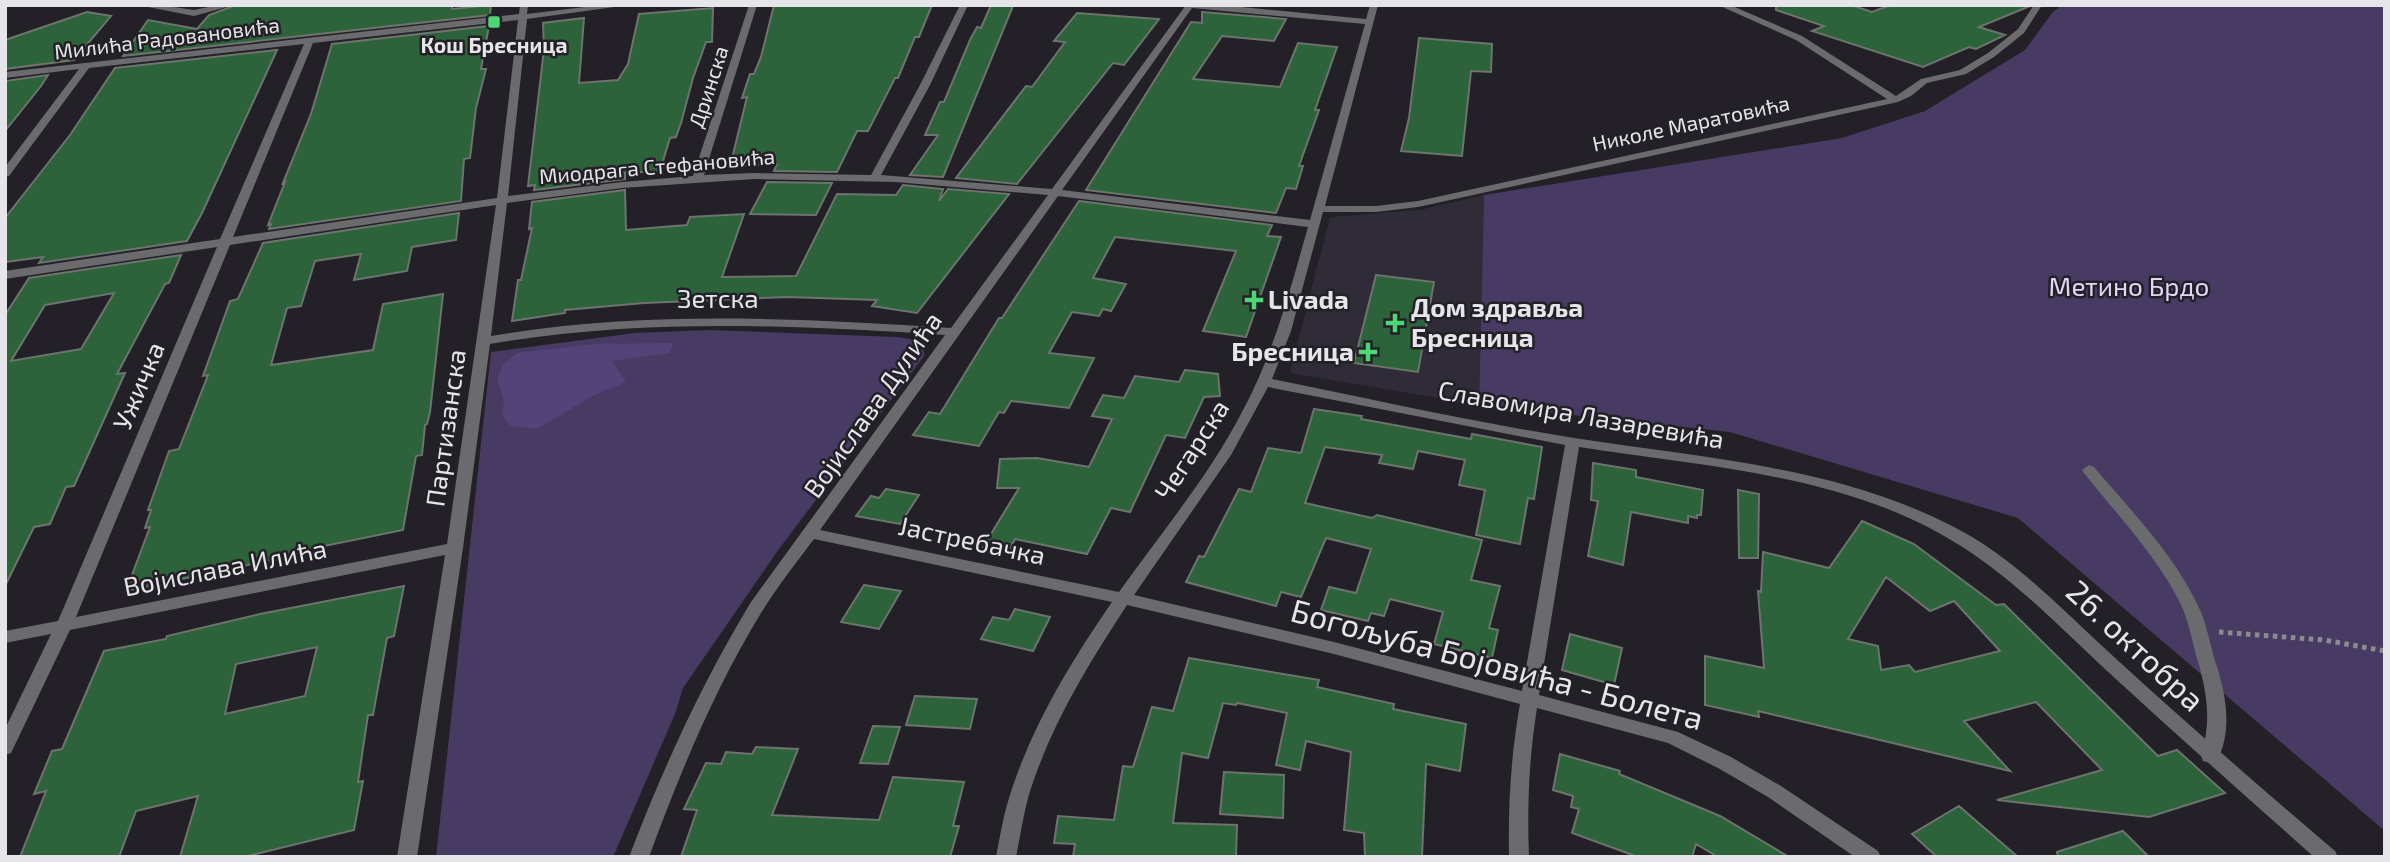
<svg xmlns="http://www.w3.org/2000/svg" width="2390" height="862" viewBox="0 0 2390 862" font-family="'Exo 2',sans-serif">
<rect width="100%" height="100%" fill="#232127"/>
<path fill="#2f2c37" d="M1484 195 1479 405 1290 373 1330 217 1420 210Z"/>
<path fill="#473b64" d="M2062 5H2385V831L2018 518 1730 432 1479 405 1484 195 1842 138 1925 111 2025 50 2052 13Z
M709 330 897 337 924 341V356L779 549 683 688 675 714 613 857H436L491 352 635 333Z"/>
<path fill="#544378" d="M673 343 670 353 612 361 626 382 594 395 537 429 511 426 502 415 504 400 497 378 503 365 517 353 595 344Z"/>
<path fill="#2c633a" stroke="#6d746e" stroke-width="2" fill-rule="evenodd" d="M236 5H452V9L491 5 490 15 123 56 148 20 197 29 209 15Z
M774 5H932L919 37H915L898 78H895L868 131H857L837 172 774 171 777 164 730 167 747 97 742 98 750 74H754L761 57Z
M991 5 1013 6 943 177 910 175 938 135H925L940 102H944L970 40 977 27 981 28Z
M1776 5H1851L1872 12 1891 5 2030 6 1979 27 2005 35 1976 49 1969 47 1923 67 1812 31 1824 26 1776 10Z
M713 8 712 42H706L693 78 681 123 676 137 670 138 660 171 625 173V179L534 190 535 185 528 186 544 49 543 23 584 18 579 83 618 80 628 64 639 14Z
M87 12 111 16 74 60 5 69V40Z
M1202 12 1286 19 1274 41 1222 36 1193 79 1280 87 1298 43 1337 47 1315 110H1319L1299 166H1303L1296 189 1286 188 1276 213 1086 190 1191 22 1202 23Z
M1077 13 1159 19 1124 65 1113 63 1017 184 956 178 1026 86 1032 87 1065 42 1054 41Z
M489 26 481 69H486L476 108 470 158 464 159 461 201 269 229 271 224 268 225 285 182 283 183 311 114 332 44Z
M1419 38 1492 44 1491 72 1471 71 1462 156 1401 151 1409 118Z
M277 50 202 213 187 241 39 263 43 257 5 262V218L70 135 115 68Z
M48 75 41 86 5 131V81Z
M767 182 832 183 816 215 750 214Z
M903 185 943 189 939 201 948 189 1009 194 917 313 872 306 877 300 788 297 644 303 565 310V313L512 321 518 280H521L532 228 529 229 532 202 625 190 626 230 687 225 690 217 744 214 722 277 796 276 837 194 896 195Z
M1079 201 1272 225 1267 236 1281 237 1246 337 1203 331 1236 251 1115 237 1093 278 1126 284 1111 311 1103 309 1099 316 1072 312 1049 353 1094 358 1069 408 1011 401 1004 413 999 412 979 446 913 435 929 412 940 414 999 318H1002Z
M459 213 456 240 412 247 407 271 354 280 361 254 315 261 301 306 287 308 271 365 373 350 383 304 443 294 430 412 427 424 425 425 422 455 416 456 403 530 319 547 318 550 126 591 150 527 145 528 151 510H148L169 451 179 449 208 375 203 376 230 301 238 299 263 243Z
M181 255 169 283 165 284 117 374 125 373 74 486 66 487 50 524 34 527 5 586V315L29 278ZM114 293 81 349 11 361 45 305Z
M1376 275 1434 282 1418 372 1354 363Z
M1185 370 1218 374 1220 396 1204 397 1185 438 1166 435 1130 512 1111 508 1087 554 1015 539 1008 552 983 547 1019 488H997L1000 459 1037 458 1089 467 1112 419 1092 416 1103 395 1124 398 1135 376 1179 382Z
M1314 409 1362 416 1361 419 1471 439 1472 434 1542 447 1534 499 1528 498 1520 544 1476 535 1485 490 1459 485 1465 460 1418 451 1413 469 1379 463 1382 455 1325 447 1305 503 1372 518 1377 515 1482 540 1471 580 1500 586 1489 628 1498 630 1492 658 1434 644 1443 612 1390 599 1384 616 1371 613 1368 621 1321 610 1329 587 1356 593 1371 549 1326 538 1301 597 1281 592 1276 606 1186 582 1199 556 1204 557 1239 489 1251 492 1268 448 1301 453Z
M1593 463 1636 470V477L1703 490 1701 515H1697V518L1688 516V523L1631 512 1623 565 1588 556 1598 501 1591 500Z
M886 489 919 495 900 524 856 516 871 496 879 498Z
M1738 490 1759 494 1758 558H1739Z
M1862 521 1914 544 1996 605 2004 604 2158 756 2177 750 2225 793 2149 817 1997 800 2102 770 2036 702 1964 721 2010 771 1758 711 1759 717 1705 705V656L1764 668 1758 591 1761 592 1763 552 1829 568ZM1886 577 1930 611 1954 601 2000 651 1915 672 1909 665 1881 670 1878 646 1848 639Z
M864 585 901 591 879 629 841 622Z
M404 586 394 636 387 638 373 715H368L358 782 363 781 354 830 244 857H180L198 796 136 811 119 857H20L46 791 34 794 52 751 62 749 104 651 166 639 167 636 260 614ZM317 647 305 696 225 714 236 664Z
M1015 609 1050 617 1033 651 981 639 993 617 1009 620Z
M1570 634 1622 648 1614 685 1562 670Z
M1189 658 1319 680 1317 687 1394 704 1393 709 1466 724 1460 771 1426 764 1422 857H1365L1364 833 1344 830 1351 752 1306 741 1300 770 1276 765 1287 713 1237 703 1236 705 1223 703 1208 758 1182 753 1173 823 1237 825 1236 857H1073L1075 844 1054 843 1058 816 1114 820 1123 766 1133 767 1152 707 1173 711Z
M915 696 977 699 970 729 906 725Z
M873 726 900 727 888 764 860 763Z
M756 747 798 749 772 815 879 820 893 777 964 782 953 826H959L950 857H681L697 810 684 809 706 763 721 764 726 752 752 754Z
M1560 754 1620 771 1619 774 1720 816 1789 857H1718L1696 844 1692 857H1638L1572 833 1579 809 1571 807 1573 796 1553 790Z
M1224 772 1284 775 1283 818 1220 814Z
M1959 806 2018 857H1937L1912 834Z
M2123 831 2149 857H2058L2057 852Z"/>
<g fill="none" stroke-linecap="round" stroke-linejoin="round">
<path stroke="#8c8b90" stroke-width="5" stroke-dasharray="4.5 4.5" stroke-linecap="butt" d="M2219 632 2324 640 2385 651"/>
<path fill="#6b6a6d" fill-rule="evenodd" d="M2089 465 2094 467C2131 511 2176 556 2200 610 2207 626 2210 644 2215 661 2226 693 2233 730 2217 761L2210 763 2203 761 2201 756C2212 720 2207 691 2196 655 2192 640 2189 624 2183 609 2160 559 2118 516 2084 473L2082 470Z"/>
<path fill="#6b6a6d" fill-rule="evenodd" d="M138 5H160L194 10 218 5H234L194 16Z
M520 5H528L527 14 601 5H629L527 19 508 196 622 182 693 176 749 5H757L704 175 754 173 871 175 920 85 960 5H968L930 85 881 175 1052 189 1186 5H1221L1366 19 1370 5H1378L1325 206H1376L1418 201 1887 99 1796 40 1718 5H1730L1802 36 1896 96 1921 79 1960 70 1988 53 2018 29 2034 5H2042L2024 33 1994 57 1966 74 1927 83 1911 96 1898 102 1418 207 1376 212H1323L1291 331 1272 379C1372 399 1472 422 1574 438 1702 458 1837 466 1954 527 2015 558 2062 610 2113 656 2185 722 2260 787 2335 851L2338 857H2314C2248 798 2182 740 2117 680 2045 614 1992 553 1900 514 1799 471 1686 464 1579 447L1539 695 1678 732 1731 757 1781 786 1878 851 1881 857H1855L1768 797 1718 768 1668 743 1537 708C1529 757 1527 807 1529 857H1509C1508 805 1511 754 1520 704L1334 654 1127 605C1087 666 1049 728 1028 798 1023 817 1020 837 1016 857H996C1000 837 1003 817 1009 798 1031 727 1070 663 1112 602L814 539C796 563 777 587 761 613 714 690 680 773 649 857H629C663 768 702 683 751 602L945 335C792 325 641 318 490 344L463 548 417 857H397L445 555 70 630 11 753 5 755V729L51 634 5 643V631L58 621 217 247 5 279V271L220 239 304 44 89 68 9 176 5 177V167L79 69 5 78V72L519 14ZM1192 8 1365 24 1310 220 1062 190ZM518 20 497 198 233 237 313 43ZM754 179 895 182 1048 195 951 328C796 318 644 310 491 336L507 203 622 188ZM1058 196 1308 227C1290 290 1274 353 1242 412 1209 476 1161 533 1119 592L820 530ZM496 205 447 544 76 617 230 245ZM1268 387 1565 445 1522 691 1334 642 1134 595 1231 455Z"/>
</g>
<g fill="#4cd676" stroke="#232127" stroke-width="2.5">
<rect x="487" y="15" width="14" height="14" rx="3.5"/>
<path d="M1250.5 289.5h7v7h7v7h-7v7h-7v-7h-7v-7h7z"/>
<path d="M1391.5 312.5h7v7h7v7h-7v7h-7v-7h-7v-7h7z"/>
<path d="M1364.5 341.5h7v7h7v7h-7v7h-7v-7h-7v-7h7z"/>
</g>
<g text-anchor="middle" stroke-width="5" stroke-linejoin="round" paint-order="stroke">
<g font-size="21" fill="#e6e5e9" stroke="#232127">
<text transform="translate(167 39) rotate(-7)" y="7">Милића Радовановића</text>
<text transform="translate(709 87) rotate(-72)" y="7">Дринска</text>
<text transform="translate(1691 124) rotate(-12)" y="7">Николе Маратовића</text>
<text transform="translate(657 167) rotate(-5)" y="7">Миодрага Стефановића</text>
</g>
<g font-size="21" font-weight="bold" fill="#e6e5e9" stroke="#232127">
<text x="494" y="53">Кош Бресница</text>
</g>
<g font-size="26" fill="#dfd6f8" stroke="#232127">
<text x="2129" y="296">Метино Брдо</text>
</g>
<g font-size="26" fill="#e6e5e9" stroke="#232127">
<text x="718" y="308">Зетска</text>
<text transform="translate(139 386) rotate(-67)" y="9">Ужичка</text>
<text transform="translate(873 405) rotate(-55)" y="9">Војислава Дулића</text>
<text transform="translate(1581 415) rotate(10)" y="9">Славомира Лазаревића</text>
<text transform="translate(446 428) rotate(-82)" y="9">Партизанска</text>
<text transform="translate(1192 450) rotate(-57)" y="9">Чегарска</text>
<text transform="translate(972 541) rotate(12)" y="9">Јастребачка</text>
<text transform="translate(225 568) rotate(-11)" y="9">Војислава Илића</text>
</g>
<g font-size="26" font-weight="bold" fill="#e6e5e9" stroke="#232127" text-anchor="start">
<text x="1268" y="309">Livada</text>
<text x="1411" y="317">Дом здравља<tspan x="1411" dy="30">Бресница</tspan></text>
<text x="1354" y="361" text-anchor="end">Бресница</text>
</g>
<g font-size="32" fill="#e6e5e9" stroke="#232127">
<text transform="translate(2135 646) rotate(43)" y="11">26. октобра</text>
<text transform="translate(1497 665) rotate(15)" y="11">Богољуба Бојовића - Болета</text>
</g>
</g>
<rect width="2390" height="862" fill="none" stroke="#e6e5e9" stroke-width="14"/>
</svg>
